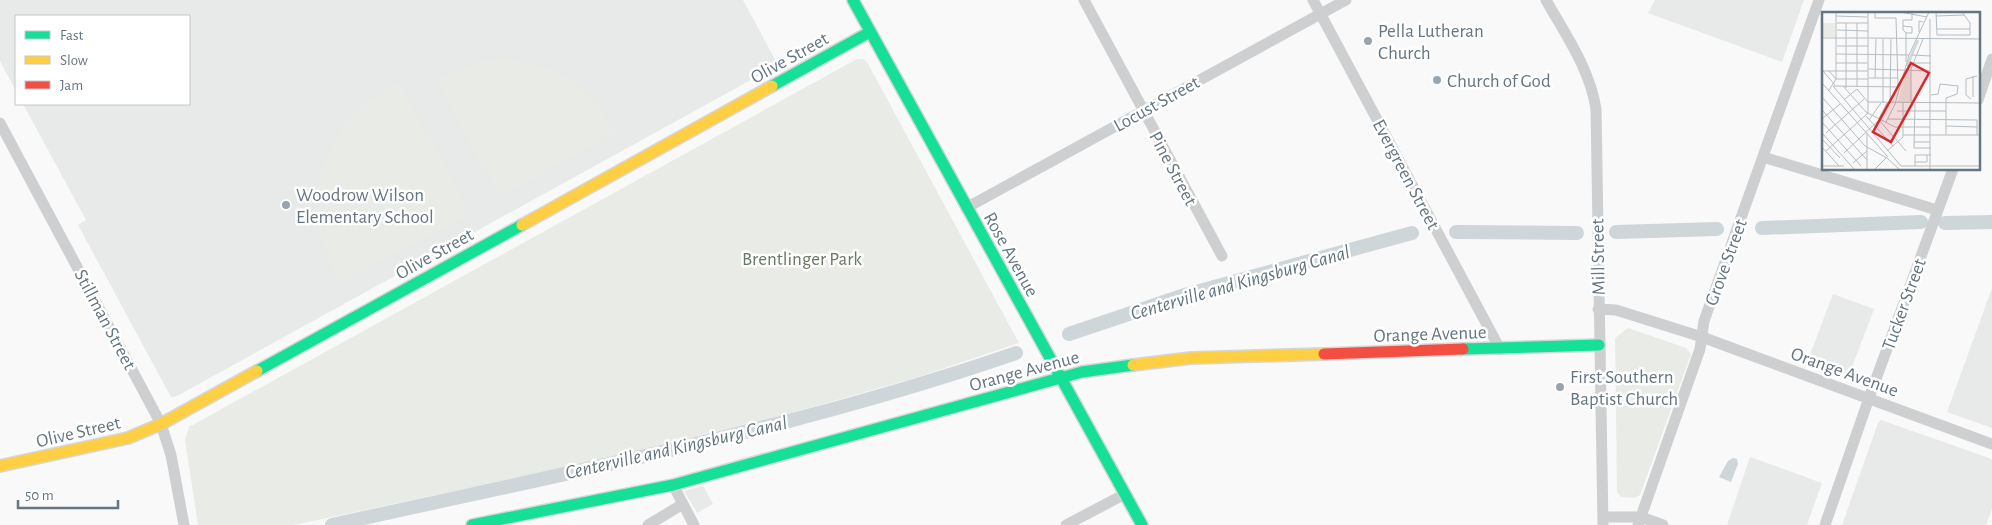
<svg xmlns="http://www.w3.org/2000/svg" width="1992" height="525" viewBox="0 0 1992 525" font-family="'Alegreya Sans',sans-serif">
<rect width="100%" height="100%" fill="#f9f9f9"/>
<path fill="#e8e9e9" d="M0 0H743L778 65 175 397H171L78 225 86 220 23 104H189V16H16V91L0 61Z
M1655 0H1804L1782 62 1648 13Z
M1992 288V428L1947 412Z
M1833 294 1874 309 1849 375 1808 360Z
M1881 420 1992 459V509L1986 525H1842L1878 423Z
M1750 457 1822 483 1807 525H1727Z
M703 486 713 504 697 513 684 491Z"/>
<path fill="#e8ebe6" d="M504 59C558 64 589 85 615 132L507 193 496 190 436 81 474 63Z
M857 59H863L867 62 1019 343 921 376 774 418 568 467 294 525H198L185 440 189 427Z
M399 83 466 204 463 218 340 283C294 206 320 122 399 83Z
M1628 328 1686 348 1691 354 1640 495 1635 498 1621 497 1617 492 1615 338Z"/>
<path fill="#ced6d9" d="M1733 458 1737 459 1738 464 1731 482 1719 477 1728 461Z"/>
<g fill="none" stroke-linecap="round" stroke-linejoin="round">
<path stroke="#ced6d9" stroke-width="14" d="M1945 223 1992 222
M1762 228 1921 222
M1456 232 1577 233
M1616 232 1717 229
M1069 334 1185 295 1412 233
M332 525C561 474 793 430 1016 353"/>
<g stroke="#d5d6d7" stroke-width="14">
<path id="fast" d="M853 0 1142 525
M772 86 870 32
M1463 349 1599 345
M257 371 522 225
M472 525 673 485 1082 372 1133 365"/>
</g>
<g stroke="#d5d6d7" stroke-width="14">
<path id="slow" d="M522 225 772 86
M1133 365 1191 358 1324 354
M0 466 128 438 161 424 257 371"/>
</g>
<g stroke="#d5d6d7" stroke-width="14">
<path id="jam" d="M1324 354 1463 349"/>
</g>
<path stroke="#cecfd0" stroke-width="11" d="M1084 0 1222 256
M1313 0 1500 349
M1546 0C1565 34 1590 69 1596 109L1603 525
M1978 100 1992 59
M0 123 161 424 171 455 184 525
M1763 157 1937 210
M966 208 1346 0
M1598 309 1616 310 1702 337 1992 444
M673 485 694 525
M1603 517H1641L1663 525
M648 525 683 504
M1066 525 1125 494
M1638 525 1700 349 1704 321 1819 0
M1825 525 1869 398 1953 169"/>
<use href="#fast" stroke="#16e098" stroke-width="11"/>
<use href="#slow" stroke="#ffcf43" stroke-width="11"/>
<use href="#jam" stroke="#f24e42" stroke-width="11"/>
</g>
<g fill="#99a4ac" stroke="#fff" stroke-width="2">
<circle cx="1368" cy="41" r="5"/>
<circle cx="1437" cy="80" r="5"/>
<circle cx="286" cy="205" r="5"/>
<circle cx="1560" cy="387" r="5"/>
</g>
<g text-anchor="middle" stroke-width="5" stroke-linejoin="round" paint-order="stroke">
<g font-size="19" fill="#657683" stroke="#fff" text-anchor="start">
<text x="1378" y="37">Pella Lutheran<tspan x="1378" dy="22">Church</tspan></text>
<text x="1447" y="87">Church of God</text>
<text x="296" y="201">Woodrow Wilson<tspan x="296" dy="22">Elementary School</tspan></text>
<text x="1570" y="383">First Southern<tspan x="1570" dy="22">Baptist Church</tspan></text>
</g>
<g font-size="19" fill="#657683" stroke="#fff">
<text transform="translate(789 57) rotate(-29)" y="7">Olive Street</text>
<text transform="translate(1156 103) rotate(-29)" y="7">Locust Street</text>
<text transform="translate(1174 168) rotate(62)" y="7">Pine Street</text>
<text transform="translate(1407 174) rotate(62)" y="7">Evergreen Street</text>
<text transform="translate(434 253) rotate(-29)" y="7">Olive Street</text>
<text transform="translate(1012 254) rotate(61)" y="7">Rose Avenue</text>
<text transform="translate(1597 257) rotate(-91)" y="7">Mill Street</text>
<text transform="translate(1725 262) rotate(-70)" y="7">Grove Street</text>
<text transform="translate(1903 304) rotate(-70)" y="7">Tucker Street</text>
<text transform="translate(106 319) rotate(62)" y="7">Stillman Street</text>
<text transform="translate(1430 333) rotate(-2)" y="7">Orange Avenue</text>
<text transform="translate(1024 370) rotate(-15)" y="7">Orange Avenue</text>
<text transform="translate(1845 371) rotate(20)" y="7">Orange Avenue</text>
<text transform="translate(78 431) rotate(-13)" y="7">Olive Street</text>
</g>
<g font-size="19" fill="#687a64" stroke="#fff">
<text x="802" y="265">Brentlinger Park</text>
</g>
<g font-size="20" font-style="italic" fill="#60757c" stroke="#fff">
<text transform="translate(1240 282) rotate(-16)" y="7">Centerville and Kingsburg Canal</text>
<text transform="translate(676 447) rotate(-13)" y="7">Centerville and Kingsburg Canal</text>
</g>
</g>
<g transform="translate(1822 12)">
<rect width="158" height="158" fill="#f9f9f9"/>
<path d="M0 11H13V25H0ZM84 58 89 60V90H76Z" fill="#e8ebe6"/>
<path fill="none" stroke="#ced6d9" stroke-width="2.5" d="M85 54 96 28"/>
<path fill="none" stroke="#b5bdc3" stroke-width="1" d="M53 0V6H74L76 74M78 0 105 5M114 0 115 23H148V11L140 0M14 4 45 5M114 4 142 3M108 7V157M15 11H46M24 11V76M35 11V75M81 14 90 15V21H84M115 17H148M15 18 46 19M97 20V9L101 10M0 26H46M47 26 158 27M15 34H46M14 42 87 43M90 43 109 44M84 50V21L81 18V8H90V0M14 51H45M91 51H109M46 57 109 59M1 59H46M1 59 13 73M7 59 14 67H46M151 64V85M47 66H76M53 66 54 27M0 71 66 145M11 74 79 154M11 74 77 75M21 74 44 100 73 115H108M35 77 46 90 158 91M7 78 14 67V0M109 83 116 82 118 72 136 74 135 82 124 86V123M0 85 43 134 65 146 77 157M23 87 35 77M149 87 144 83V67L155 64M61 91V27M68 91 69 27M89 91V57L101 27M93 91 92 136H109M0 98 45 148M75 99H124M46 101V0M44 104 71 134M57 106 65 91M0 107 18 92M66 107 155 108V123M47 108 59 91M57 108 84 139M0 110 39 154M64 110 73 92 87 43 107 0M124 114 155 115M0 121 32 157M4 121 42 87M81 123H158M0 127 18 146M92 130H108M0 135 17 154M4 139 46 101M65 139 81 125V91M22 141 58 107M93 150H105V143M31 151 45 139M0 154H22M79 154H158M93 154V143H109M45 157V121M53 157 65 145"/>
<path fill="#d62828" fill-opacity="0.15" stroke="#d62828" stroke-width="2.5" d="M89 51 107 61 69 130 51 120Z"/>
<rect width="158" height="158" fill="none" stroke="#657683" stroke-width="2.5"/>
</g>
<rect x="15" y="15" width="175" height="90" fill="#ffffff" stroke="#c1c8cd"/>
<rect x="25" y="31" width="25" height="8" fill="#16e098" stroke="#c1c8cd"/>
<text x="60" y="40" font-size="15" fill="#657683">Fast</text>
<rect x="25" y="56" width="25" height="8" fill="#ffcf43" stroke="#c1c8cd"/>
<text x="60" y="65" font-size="15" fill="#657683">Slow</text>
<rect x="25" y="81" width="25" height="8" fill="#f24e42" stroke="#c1c8cd"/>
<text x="60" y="90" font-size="15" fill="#657683">Jam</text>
<path d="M18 500v8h100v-8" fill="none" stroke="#657683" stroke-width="2.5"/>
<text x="25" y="500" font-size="15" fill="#657683" stroke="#ffffff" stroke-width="4" paint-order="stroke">50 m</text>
</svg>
